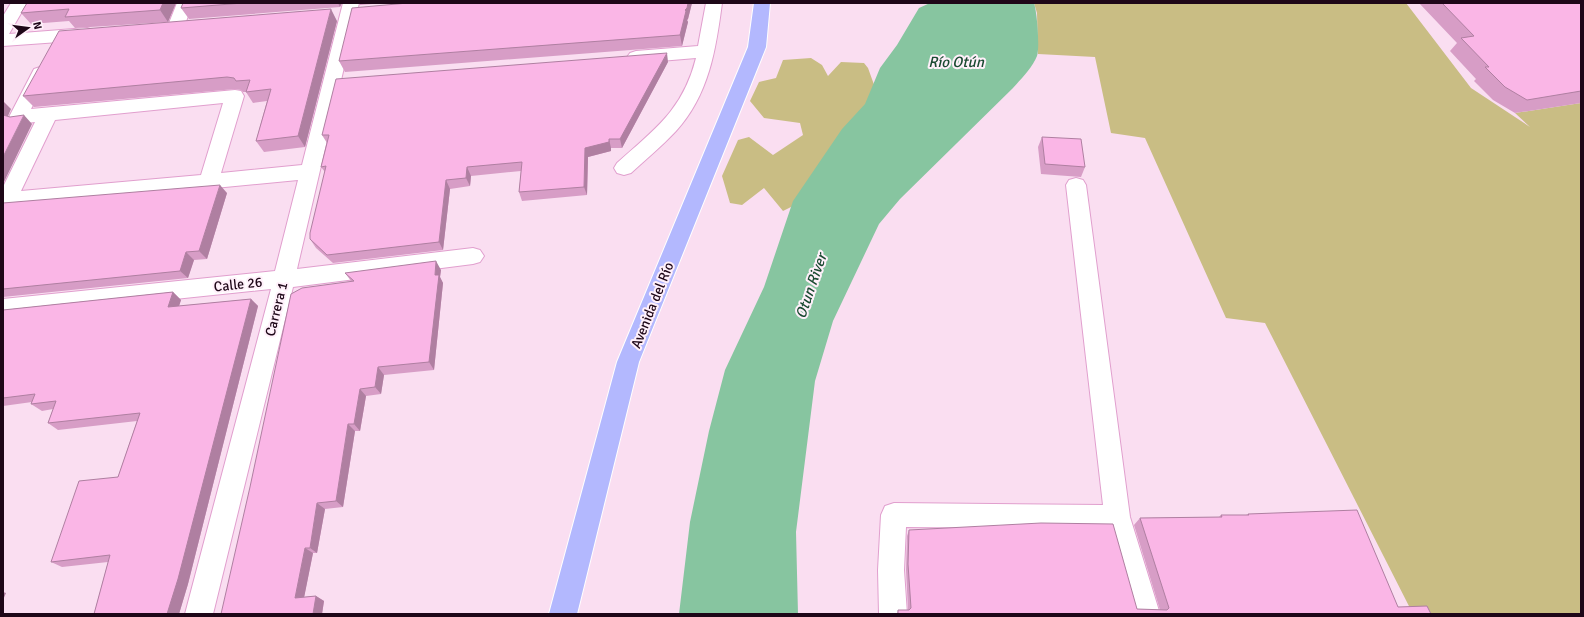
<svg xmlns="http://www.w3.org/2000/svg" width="1584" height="617" viewBox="0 0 1584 617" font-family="Signika,sans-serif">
<rect width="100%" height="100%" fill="#fadef1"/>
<path fill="#c9bd84" d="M1034 3H1406L1471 88 1530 127 1515 113 1581 103V614H1413L1265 323 1226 318 1145 138 1111 133 1095 57 1038 54 1037 13Z
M811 58 822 65 828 76 841 62 864 63 868 68 877 93 793 206 783 211 764 188 742 205 730 203 722 176 738 140 749 137 773 155 803 135 800 123 764 118 750 101 759 82 776 78 783 60Z"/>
<path fill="#87c5a0" d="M930 3H1034C1037 12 1040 47 1037 56 1032 68 1022 78 1013 88L900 199 879 224 833 321 815 381 796 532 798 614H679L690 522 709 431 725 370 764 287 793 201 842 129 865 104 880 68 897 45 919 8Z"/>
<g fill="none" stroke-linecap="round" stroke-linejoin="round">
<g stroke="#e19fce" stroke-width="2">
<path id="minor" d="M11 3H27L9 34 87 28 93 30 96 34 93 38 87 40 3 46V16Z
M177 3H193L182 32 176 34 170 32 167 28Z
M343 3H359L297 269 473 248 480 250 484 256 480 262 473 264 293 287 213 614H185L271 289 3 317V299L275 271 298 180 7 208 3 206V187L35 122 18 124 11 122 9 117 34 69 40 67 46 69 49 73 31 109 235 90 241 91 244 96 221 173 302 165ZM223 103 201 175 21 191 55 120Z
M706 3H722C716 49 709 95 676 131 662 146 646 159 631 173L624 175 617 173 614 168 617 163C655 129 683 110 696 58L636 63 630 61 627 57 630 53 636 51 698 46Z
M1076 178 1083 180 1086 185 1130 517 1160 614H1132L1108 529 906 527 904 570 907 614H879L878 570 881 515 885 506 894 503 1103 505 1066 185 1069 180Z"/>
</g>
<g stroke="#fff" stroke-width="2">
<path id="major" d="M754 3H770L766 47 639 362 577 614H549L617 362 748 47Z"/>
</g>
<use href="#minor" fill="#fff" fill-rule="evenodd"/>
<use href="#major" fill="#b3b8fe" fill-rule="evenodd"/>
</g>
<path fill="#d79dc6" d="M27 3H176L168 22 75 28 69 21 31 24 21 13Z
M183 3H342L340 7 189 19 181 8Z
M359 3H385L360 5Z
M408 3H692L688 19 687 20 688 22 682 46 345 72 339 61Z
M1419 3H1581V103L1515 113 1493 100 1474 81 1476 79 1450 51 1457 43Z
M337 21 305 147 264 152 256 141 267 101 253 103 246 92H243L241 90 235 89 34 107 23 96Z
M668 62 622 148H611V151L588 157 587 195 522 201 519 192 521 171 471 176 470 186 450 189 443 250 333 263 316 248 310 239 325 172 321 167 327 143 322 135Z
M1042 137 1085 167 1081 177 1041 174 1038 147Z
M227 193 207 259 194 260 188 278 3 297V203Z
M441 270 440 277 443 283 434 370 384 375 381 394 366 396 360 431H355L343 507 325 509 317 553H313L304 597 316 596 324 601 322 614H221L351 281 345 273Z
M173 292 181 300 179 306 251 299 258 306 188 584 179 614H94L108 562 62 567 51 562 118 477 137 421 58 430 48 423 53 409 42 411 31 404 32 402 3 406V310Z
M1248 514 1398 607 1431 614H897L898 610H908L906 570 907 536 909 530 1137 609 1160 610 1134 525 1140 518 1219 517 1221 515H1246Z"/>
<path fill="#af7fa1" d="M163 3H176L168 22 160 10Z
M338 3H342L340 7Z
M688 3H692L688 19 687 20 688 22 682 46 680 35 685 10Z
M331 9 337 21 305 147 298 136Z
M667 53 668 62 622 148 620 139Z
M3 101 11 109 8 116H3Z
M24 115 32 124 3 184V157Z
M609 139 611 148V151L588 157 587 195 584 187 585 148Z
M467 167 471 176 470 186 466 178Z
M446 180 450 189 443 250 439 242Z
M220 185 227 193 207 259 199 251Z
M186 252 194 260 188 278 180 271Z
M436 261 441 270 440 277 443 283 434 370 429 362 435 275Z
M173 292 181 300 176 315 168 307Z
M251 299 258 306 188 584 179 614H167Z
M378 367 384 375 381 394 375 387Z
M360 389 366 396 360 431 354 424Z
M348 424 355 431 343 507 336 501Z
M317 503 325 509 317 553 310 548Z
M305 548 313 553 303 603 295 598Z
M3 592 6 593 3 600Z
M316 596 324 601 322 614H313Z"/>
<path fill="#fab6e6" stroke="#af7fa1" d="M27 3H163L160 10 65 17 69 9 21 13Z
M183 3H243L181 8Z
M408 3H688L687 8 685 10 686 11 680 35 339 61 352 8Z
M1442 3H1581V91L1527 100 1505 87 1485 67H1489L1461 38 1474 36Z
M331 9 298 136 256 141 271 89 246 92 250 80 236 81 234 78 227 77 23 96 59 31Z
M667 53 620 139H609V142L585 148 584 187 519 192 522 162 467 167 466 178 446 180 439 242 327 255 310 239V233L326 166 321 167 329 135H322L336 79Z
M3 115 10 117 24 115 3 157Z
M1042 137 1081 139 1085 167 1045 164Z
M220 185 199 251 186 252 180 271 3 289V203Z
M436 261 435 275H439L429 362 378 367 375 387 360 389 354 424H348L336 501 317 503 310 548H305L295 598 316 596 313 614H221L250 487 291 294 302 288 354 281 345 273Z
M173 292 168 307 251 299 178 579 167 614H94L110 555 51 562 79 481 118 477 140 413 48 423 56 401 31 404 35 394 3 398V310Z
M1357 510 1398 607 1427 606 1431 614H898V610H909L911 608 908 564 909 530 1041 523 1113 524 1137 609 1167 610 1169 608 1140 518 1222 517 1221 515H1249L1248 514Z"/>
<g text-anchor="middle" stroke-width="4" stroke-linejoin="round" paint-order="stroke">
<g font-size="14" fill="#1e0718" stroke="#fff0fa">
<text transform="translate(238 284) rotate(-6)" y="5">Calle 26</text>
<text transform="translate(652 305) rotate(-68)" y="5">Avenida del Río</text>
<text transform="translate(276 309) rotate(-76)" y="5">Carrera 1</text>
</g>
<g font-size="15" font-style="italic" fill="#1a4a31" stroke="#fff0fa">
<text x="956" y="67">Río Otún</text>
<text transform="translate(811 286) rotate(-71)" y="5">Otun River</text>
</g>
</g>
<rect width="1584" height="617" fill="none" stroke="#1e0718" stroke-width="8"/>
<g transform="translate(28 28) rotate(76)" stroke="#fff0fa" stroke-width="3" paint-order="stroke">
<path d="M0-3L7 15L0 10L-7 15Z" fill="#1e0718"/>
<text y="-6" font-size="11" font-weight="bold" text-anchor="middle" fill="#1e0718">N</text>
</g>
</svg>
